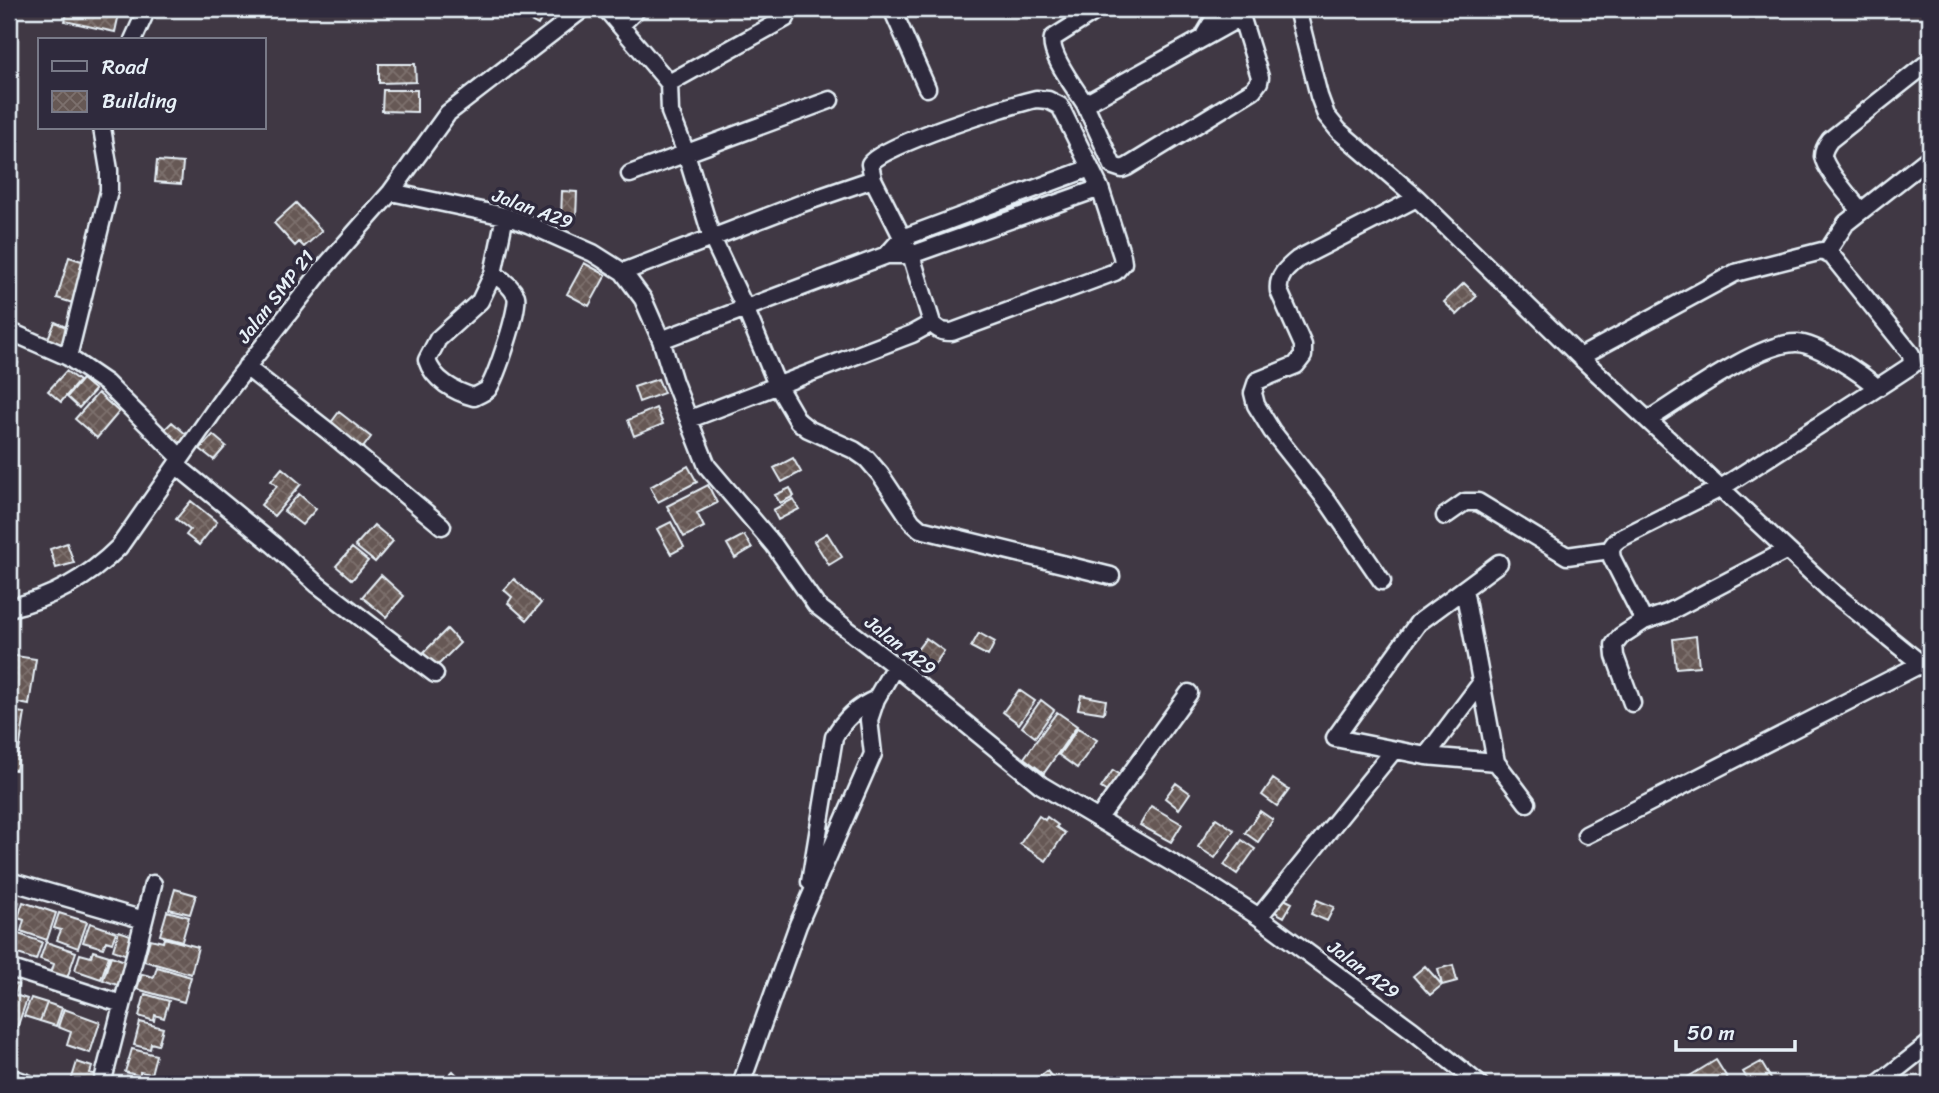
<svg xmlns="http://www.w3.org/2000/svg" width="1939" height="1093" viewBox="0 0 1939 1093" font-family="Sriracha,sans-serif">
<defs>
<pattern id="building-cross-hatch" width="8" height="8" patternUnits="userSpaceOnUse" patternTransform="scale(1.75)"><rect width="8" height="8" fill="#665854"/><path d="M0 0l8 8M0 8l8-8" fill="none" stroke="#7c706d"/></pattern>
</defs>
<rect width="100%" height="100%" fill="#403844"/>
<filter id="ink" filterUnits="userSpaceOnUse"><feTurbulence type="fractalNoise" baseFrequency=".0143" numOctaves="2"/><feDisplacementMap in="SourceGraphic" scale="14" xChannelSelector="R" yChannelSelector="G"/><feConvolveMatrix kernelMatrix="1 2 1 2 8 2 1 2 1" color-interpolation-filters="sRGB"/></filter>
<g filter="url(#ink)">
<path fill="url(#building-cross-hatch)" stroke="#e8f1f8" stroke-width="2" d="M68 9H120L115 32 65 21Z
M494 9H514L513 17 493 14Z
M522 9H547L538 25 519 15Z
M379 64H415L416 82 379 83Z
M383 90H417V112L382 111Z
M157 161 183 163 181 184 155 182Z
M562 191 577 192 576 219 561 218Z
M296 203 322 231 304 247 299 242 295 246 274 223Z
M69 257 88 263 76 304 57 298Z
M584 263 606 275 589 306 567 294Z
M1464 283 1477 296 1457 315 1444 302Z
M55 322 70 329 61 350 46 343Z
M9 358 18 363 9 378Z
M66 371 79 381 61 402 48 391Z
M82 379 95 390 79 408 67 397Z
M658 379 664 393 639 402 634 387Z
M98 393 119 412 97 438 75 419Z
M656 408 663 424 634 436 628 420Z
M339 412 371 437 359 453 327 428Z
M172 422 188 436 177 448 161 433Z
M213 435 226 446 214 460 200 449Z
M793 458 801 472 782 482 774 468Z
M688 466 697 482 658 502 650 487Z
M282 468 301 484 274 516 261 505 277 486 271 481Z
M708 485 717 503 697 513 704 527 684 537 667 506Z
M790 488 794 496 780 503 775 495Z
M299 494 316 509 302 525 284 511Z
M793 499 799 509 778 520 773 510Z
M191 501 217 522 199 545 186 535 190 530 176 519Z
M671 522 684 547 671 554 657 529Z
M374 525 393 541 375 562 355 546Z
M827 533 842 557 829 565 814 541Z
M744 535 752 548 735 558 727 544Z
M67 543 74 563 56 568 50 549Z
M352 548 368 561 352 580 336 566Z
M381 575 404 596 386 617 362 597Z
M514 579 541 603 527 620 508 603 512 597 504 590Z
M447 629 460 643 437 666 423 653Z
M979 633 995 642 988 656 971 647Z
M1696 636 1699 666 1676 668 1673 639Z
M926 638 944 651 933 667 914 654Z
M9 655 36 659 29 705 9 701Z
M1019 690 1035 701 1019 724 1003 712Z
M1081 695 1106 700 1104 713 1078 709Z
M1041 700 1054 710 1035 737 1022 727Z
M9 711 25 713 16 770 9 769Z
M1057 712 1077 726 1044 773 1024 758Z
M1078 728 1097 740 1077 768 1059 755Z
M1113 770 1127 779 1115 797 1101 788Z
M1273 779 1289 790 1277 806 1262 795Z
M1176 783 1190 793 1179 809 1165 798Z
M1151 806 1182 824 1171 842 1140 825Z
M1260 811 1273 820 1258 842 1245 833Z
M1039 816 1045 820 1047 817 1058 825 1056 827 1065 833 1046 861 1020 844Z
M1216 818 1234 830 1215 858 1198 847Z
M1242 840 1255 849 1237 874 1224 865Z
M175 889 196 895 190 914 169 909Z
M1280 897 1292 903 1284 917 1273 911Z
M9 898 19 902 14 918 9 917Z
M1317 900 1334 907 1327 921 1311 914Z
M23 902 56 913 47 940 21 931 24 920 18 918Z
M167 911 189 917 182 941 160 935Z
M59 913 87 922 78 948 57 940 61 930 54 928Z
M90 923 116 932 112 943 106 941 103 948 83 942Z
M119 931 136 937 130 956 113 950Z
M13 932 42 942 36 960 9 951Z
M164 938 198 947 191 974 144 961 150 939 163 942Z
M46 942 76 952 66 981 50 976 54 964 40 959Z
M93 951 109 956 101 979 75 970 80 954 91 957Z
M111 956 128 962 120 986 103 980Z
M1453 965 1457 981 1442 985 1438 969Z
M1425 966 1442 985 1430 995 1413 976Z
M157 967 191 977 184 1002 137 989 142 974 154 977Z
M9 982 18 985 15 995 27 999 17 1028 9 1025Z
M145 994 169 1001 164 1018 155 1015 154 1021 139 1016Z
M31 998 47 1003 40 1021 24 1016Z
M47 1003 62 1008 56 1026 40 1021Z
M64 1009 100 1022 90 1053 67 1045 71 1032 58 1027Z
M140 1022 163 1028 158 1045 151 1043 150 1049 134 1045Z
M132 1049 156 1055 151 1074 140 1072V1076L125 1072Z
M1716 1060 1731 1084H1693L1688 1077Z
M77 1062 92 1067 90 1073 100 1076 98 1084H81L71 1081Z
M1761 1062 1774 1084H1750L1743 1072Z
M453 1071 466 1084H440Z
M1047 1071 1058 1084H1031Z
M127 1076 151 1083V1084H125Z"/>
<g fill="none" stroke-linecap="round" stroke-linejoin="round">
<g stroke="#e8f1f8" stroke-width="21">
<path id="street" d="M606 9 669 83 670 112 686 153 712 238 746 310 777 385 798 421 808 429 854 450 867 459 880 474 912 522 920 529 1111 576
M892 9 927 88
M1239 9 1260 77 1259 82 1253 90 1127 167 1122 169 1113 166 1085 104 1241 17
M1297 9 1319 96 1326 115 1339 131 1417 198 1580 357 1830 590 1930 671
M621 25 637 9
M1205 34 1220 9
M133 40 147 9
M669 83 786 18
M1085 104C1076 89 1048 54 1053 38L1099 9
M630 174 830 100
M873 179 911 255 932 323
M391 192 505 216 528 224 593 253 623 272 643 299 661 340 674 382 707 466 774 545 816 605 895 666 1041 785 1216 889 1259 917 1412 1030 1479 1084
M1860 210C1851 198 1825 170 1823 156 1823 150 1827 144 1830 140L1930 61
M1827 252 1846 223 1930 157
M887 255 902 238 1090 168
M623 272 800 204 873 179 870 164C882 145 1009 105 1036 99L1048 100 1060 106 1100 188 1122 256 1123 263 1115 272 952 332C943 332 938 331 932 323L912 334 690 419
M493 274C502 279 511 285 516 296 520 308 496 377 488 389 485 392 478 395 474 397 455 392 433 380 427 360L438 339 480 301 493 274 505 216
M9 331 68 357 106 383 181 458
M661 340 887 255H911L1100 188
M68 357 109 191V170L102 128
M1580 357 1735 273 1822 251 1832 256 1911 354 1912 365 1877 388
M246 367 328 431 442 526
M1648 420C1682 399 1759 342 1797 343 1817 344 1863 374 1877 388L1721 488 1619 539C1611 545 1610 549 1612 558L1644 621 1667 613 1787 550
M176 465 274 545 318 585 435 674
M1445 516 1465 502H1478L1567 556 1610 550
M1499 563 1418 623 1335 738 1426 756 1496 762 1527 803
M1382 581 1328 502 1272 431 1256 405 1253 393 1257 381 1296 365 1303 356V345L1279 291C1277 276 1287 268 1298 259L1417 198
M1464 589 1496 762
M9 608C53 598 88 578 119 547L225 395 323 269 391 192 448 113 583 9
M1632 703 1615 656 1614 645 1621 636 1644 621
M1426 756 1481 683
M1098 819 1189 693
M1586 835 1921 664
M9 881 144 920 102 1084
M810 882 834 737C844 719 857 707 876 699
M1259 917 1394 750
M144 920 153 884
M9 968 122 1004
M9 1077 29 1084
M741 1084 798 925 873 754 869 720 876 699 895 666
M1878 1084 1930 1043"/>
</g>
<use href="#street" stroke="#2f2a3d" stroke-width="16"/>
</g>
</g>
<g text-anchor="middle" stroke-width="7" stroke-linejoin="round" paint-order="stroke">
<g font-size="19" fill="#e8f1f8" stroke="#2f2a3d">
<text transform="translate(533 208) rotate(20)" y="7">Jalan A29</text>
<text transform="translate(275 296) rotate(-52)" y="7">Jalan SMP 21</text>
<text transform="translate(901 645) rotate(38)" y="7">Jalan A29</text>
<text transform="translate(1364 969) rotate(37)" y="7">Jalan A29</text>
</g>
</g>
<rect width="1939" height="1093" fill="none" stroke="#2f2a3d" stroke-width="35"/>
<rect x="18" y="18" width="1904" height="1058" fill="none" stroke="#e8f1f8" stroke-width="2.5" filter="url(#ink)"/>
<rect x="38" y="38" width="228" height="91" fill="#2f2a3d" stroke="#797a88" stroke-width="2"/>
<rect x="52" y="61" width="35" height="10" fill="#2f2a3d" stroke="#797a88" stroke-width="2"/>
<text x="102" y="74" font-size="21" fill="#e8f1f8">Road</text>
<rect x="52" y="91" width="35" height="21" fill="url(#building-cross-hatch)" stroke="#797a88" stroke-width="2"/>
<text x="102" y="108" font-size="21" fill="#e8f1f8">Building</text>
<path d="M1676 1040v10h119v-10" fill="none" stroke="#e8f1f8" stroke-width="3.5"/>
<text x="1687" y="1040" font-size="21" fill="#e8f1f8" stroke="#2f2a3d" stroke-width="5" paint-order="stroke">50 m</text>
</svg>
